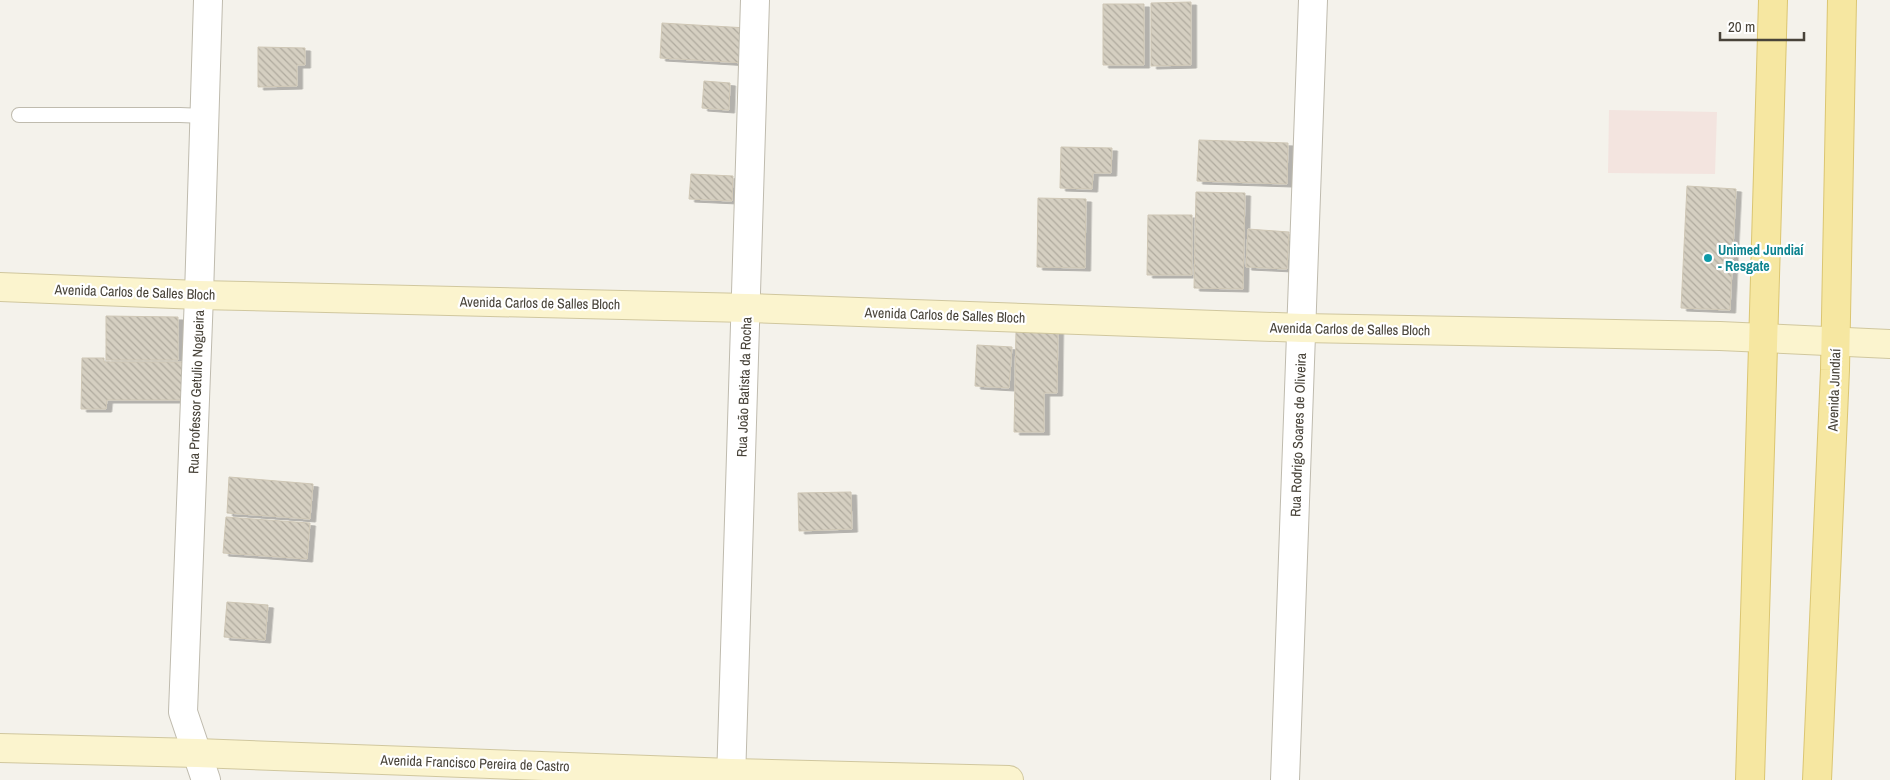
<svg xmlns="http://www.w3.org/2000/svg" width="1890" height="780" viewBox="0 0 1890 780" font-family="'Archivo Narrow',sans-serif">
<defs>
<pattern id="building-back-hatch" width="6" height="6" patternUnits="userSpaceOnUse" patternTransform="scale(1.25)"><rect width="6" height="6" fill="#d5cfc1"/><path d="M-1 5l2 2M0 0l6 6M5-1l2 2" fill="none" stroke="#afaa9e"/></pattern>
<filter id="shadow"><feDropShadow dx="5.5" dy="3" stdDeviation="0" flood-color="#0004"/></filter>
</defs>
<rect width="100%" height="100%" fill="#f4f2eb"/>
<path fill="#f3e4df" d="M1609 110 1717 112 1715 174 1608 173Z"/>
<path fill="url(#building-back-hatch)" stroke="#cfc7b5" filter="url(#shadow)" d="M1191 2V65L1151 66V3Z
M1103 4H1144V65H1103Z
M662 23 747 28 745 63 660 58Z
M258 47 305 48V65H297V86L258 87Z
M704 81 730 83 729 110 702 108Z
M1199 140 1288 143 1287 184 1197 181Z
M1061 147 1112 148 1111 173H1093L1092 189 1060 188Z
M691 174 733 176 732 201 689 199Z
M1687 186 1736 189 1730 310 1681 308Z
M1196 192 1245 193 1243 289 1194 288Z
M1038 198 1086 199 1085 268 1037 267Z
M1148 215H1192V275H1147Z
M1248 229 1289 232 1287 269 1246 267Z
M106 316 178 317V360H106Z
M1016 330H1058L1057 393H1044V432H1014Z
M977 345 1012 347 1009 388 975 386Z
M82 358H104V362H184L185 400H107L106 409H81Z
M229 477 313 484 310 519 227 513Z
M851 492 852 529 799 531 798 493Z
M226 517 310 523 307 559 223 553Z
M227 602 268 605 265 640 224 637Z"/>
<g fill="none" stroke-linecap="round" stroke-linejoin="round">
<g stroke="#bfbbae" stroke-width="16">
<path id="lane" d="M19 115H180L204 116"/>
</g>
<g stroke="#bfbbae" stroke-width="30">
<path id="street" d="M206 780 183 712 199 295 208 0
M731 780 755 0
M1285 780 1313 0"/>
</g>
<g stroke="#d0c79e" stroke-width="30">
<path id="secondary" d="M0 287 199 295 747 308 1303 328 1720 336 1890 344
M0 748 197 753 731 773 1009 780"/>
</g>
<g stroke="#dbc672" stroke-width="30">
<path id="primary" d="M1750 780C1757 520 1767 260 1773 0
M1817 780 1835 370 1842 0"/>
</g>
<use href="#lane" stroke="#fff" stroke-width="14"/>
<use href="#street" stroke="#fff" stroke-width="28"/>
<use href="#secondary" stroke="#fbf4ce" stroke-width="28"/>
<use href="#primary" stroke="#f6e7a1" stroke-width="28"/>
</g>
<circle fill="#0f9aa8" stroke="#fff" stroke-width="2" cx="1708" cy="258" r="5"/>
<g text-anchor="middle" stroke-width="4.5" stroke-linejoin="round" paint-order="stroke">
<g font-size="14" font-weight="bold" fill="#0d838f" stroke="#fff" text-anchor="start">
<text x="1718" y="255">Unimed Jundiaí<tspan x="1718" dy="16">- Resgate</tspan></text>
</g>
<g font-size="14" fill="#484339" stroke="#fff">
<text transform="translate(135 292) rotate(2)" y="5">Avenida Carlos de Salles Bloch</text>
<text transform="translate(540 303) rotate(1)" y="5">Avenida Carlos de Salles Bloch</text>
<text transform="translate(945 315) rotate(2)" y="5">Avenida Carlos de Salles Bloch</text>
<text transform="translate(1350 329) rotate(1)" y="5">Avenida Carlos de Salles Bloch</text>
<text transform="translate(744 387) rotate(-88)" y="5">Rua João Batista da Rocha</text>
<text transform="translate(1834 390) rotate(-88)" y="5">Avenida Jundiaí</text>
<text transform="translate(196 392) rotate(-88)" y="5">Rua Professor Getulio Nogueira</text>
<text transform="translate(1298 435) rotate(-88)" y="5">Rua Rodrigo Soares de Oliveira</text>
<text transform="translate(475 763) rotate(2)" y="5">Avenida Francisco Pereira de Castro</text>
</g>
</g>
<path d="M1720 32v8h84v-8" fill="none" stroke="#484339" stroke-width="2.5"/>
<text x="1728" y="32" font-size="15" fill="#484339" stroke="#ffffff" stroke-width="4" paint-order="stroke">20 m</text>
</svg>
